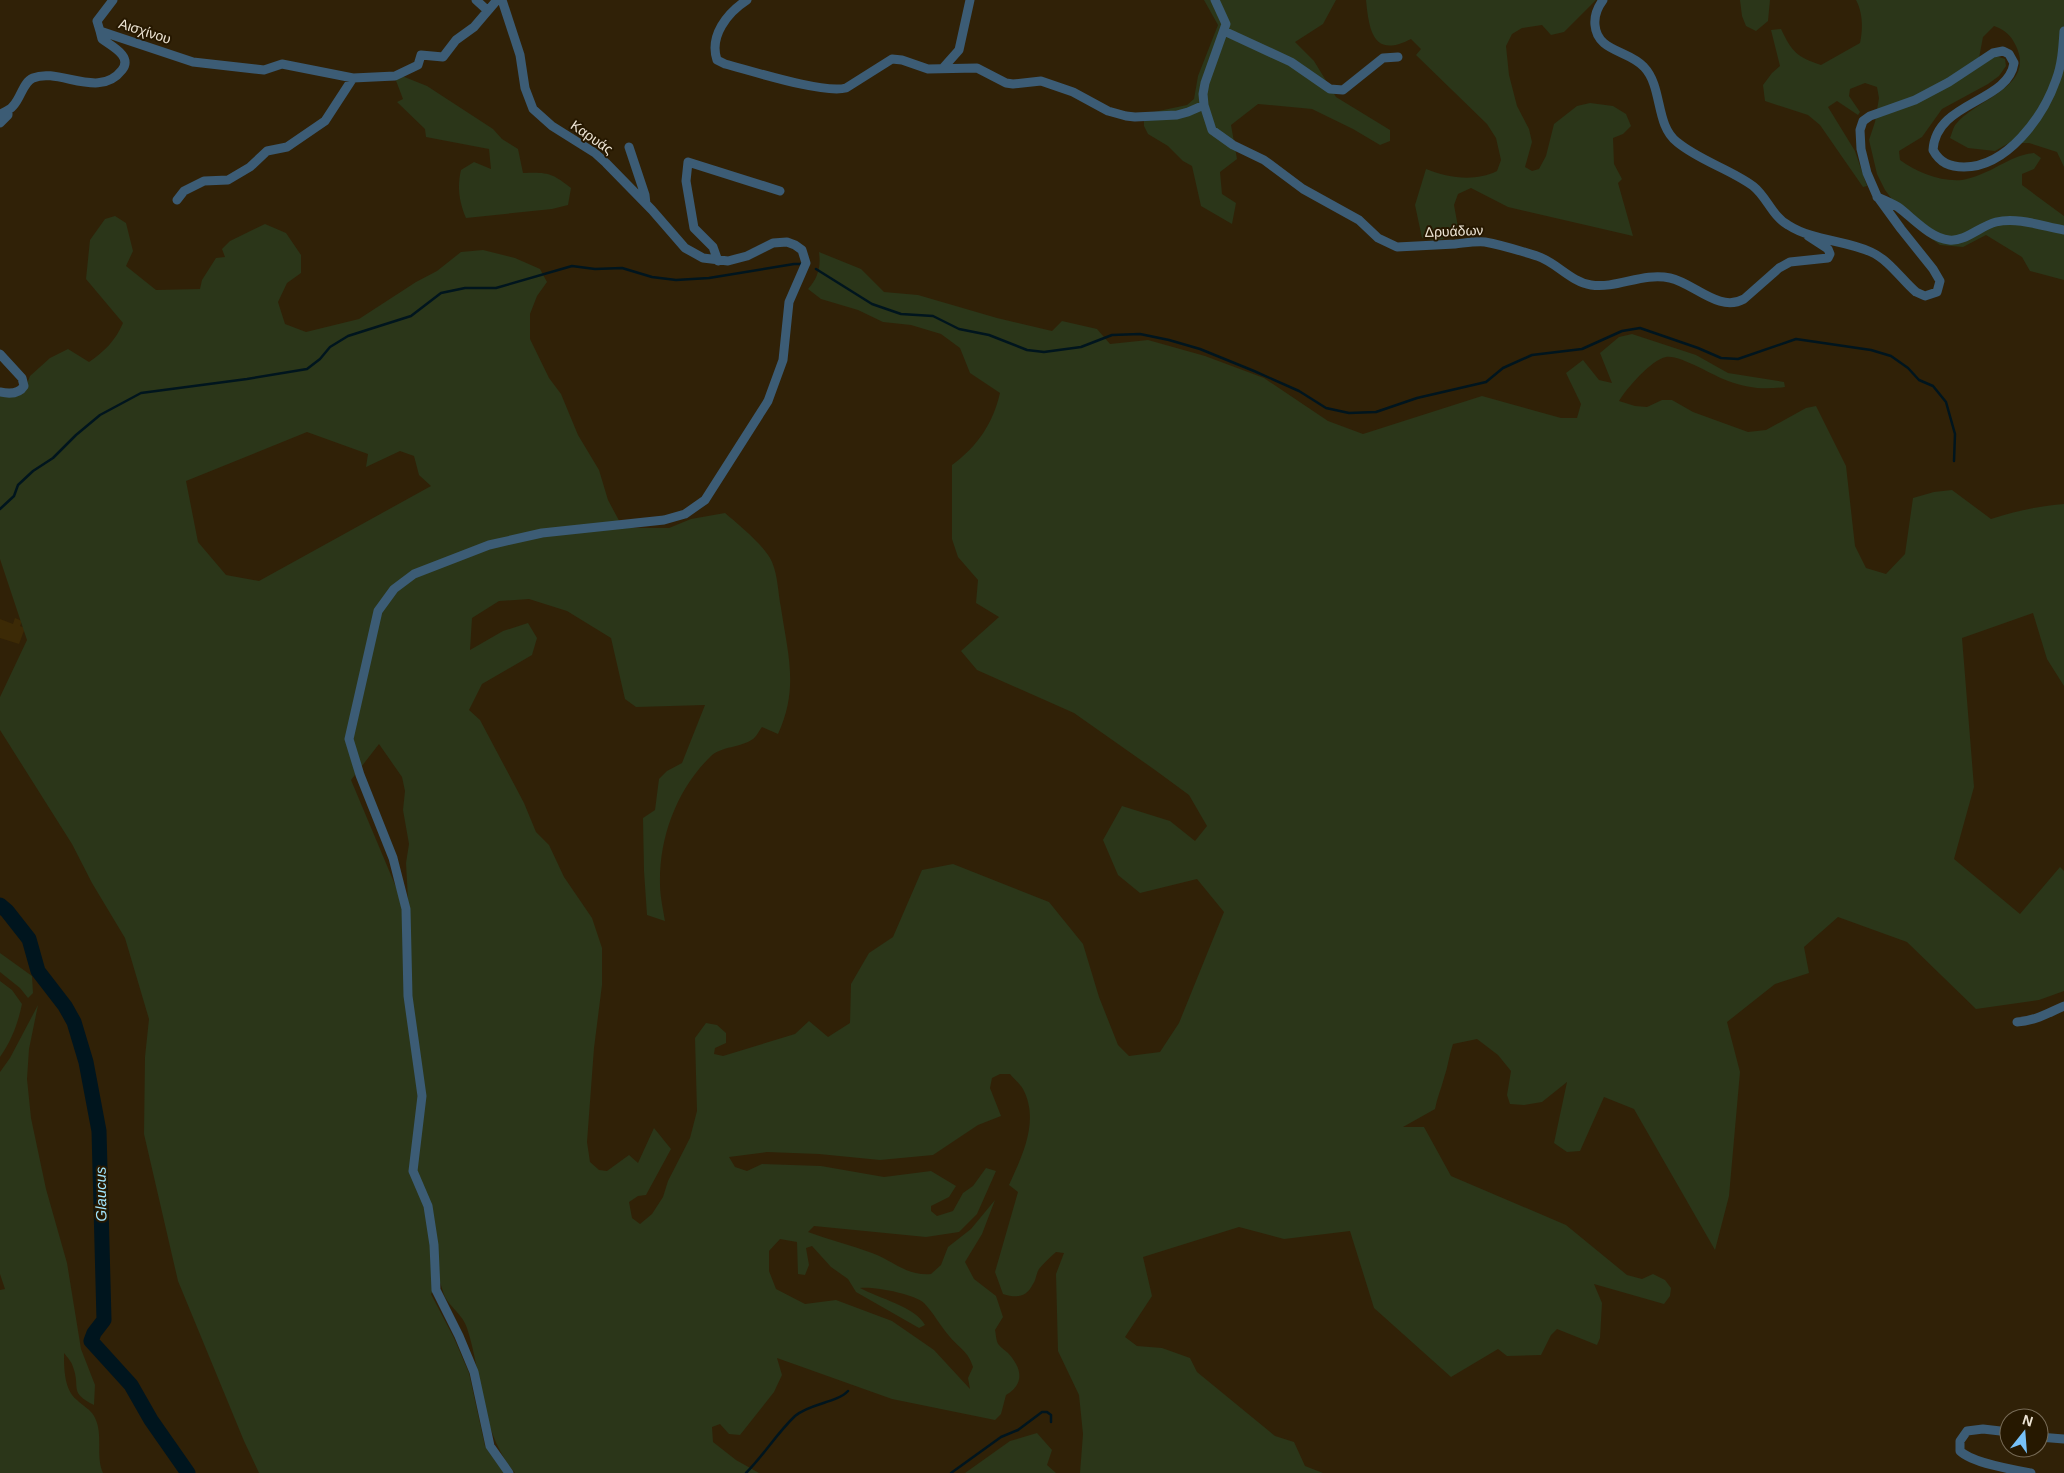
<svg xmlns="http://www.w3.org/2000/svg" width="2064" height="1473" viewBox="0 0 2064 1473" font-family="Arial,sans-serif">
<rect width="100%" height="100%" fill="#302107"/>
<path fill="#3c2a06" d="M15 618 22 621 20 626 25 628 19 644 0 638V619L13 624Z"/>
<path fill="#2b3619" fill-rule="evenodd" d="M1204 0H1336L1323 24 1295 42 1314 61 1336 97 1390 130V141L1380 145 1353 129 1312 109 1258 104 1231 125 1237 159 1220 172 1222 194 1236 203 1232 224 1201 206 1192 166 1183 161 1168 146 1148 134 1144 126V120L1154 112 1187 105 1194 99 1198 76 1218 25Z
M1366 0H1596L1564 32 1551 35 1542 25 1522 28 1512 34 1506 46 1509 75 1517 106 1529 129 1532 142 1525 167 1532 171 1539 169 1546 156 1554 124 1577 106 1590 103 1613 106 1626 114 1631 126 1623 134 1613 138 1614 164 1622 179 1618 183 1633 236 1508 207 1471 188 1458 194 1454 205 1458 227C1445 242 1439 241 1422 238L1415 205 1426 169C1448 178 1475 182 1497 171L1501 160 1496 138 1487 124 1416 55 1421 49 1411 39C1373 59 1369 30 1366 0Z
M1740 0H1770L1768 21 1756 31 1746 26 1742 16Z
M1856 0H2064V167L2057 152 2029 143H2009L1995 151 1968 148 1950 138C1952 134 1953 127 1956 124 1976 99 2036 87 2016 46 2011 35 2005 30 1994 26L1983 37 1979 58 1996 56 2005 59 2006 66 1999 76 1988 84 1942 109 1922 137 1899 151 1900 160C1916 172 1941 182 1962 180 1971 179 1990 171 1998 166 2013 159 2017 155 2034 153L2041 158 2034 169 2022 174V185L2064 216V280L2030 271 2022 257 1986 235 1963 247 1940 245 1910 223 1885 190 1877 174 1869 140 1875 122 1879 98 1877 87 1865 83 1850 89 1849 96 1860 112 1858 115 1837 101 1828 107 1855 151 1867 186 1863 187 1820 125 1808 115 1765 101 1763 85 1772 73 1780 66 1771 30 1781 29C1792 52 1797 57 1821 65L1860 43C1863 29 1863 13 1856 0Z
M402 76 427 86 493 129 502 139 518 149 523 173C548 172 552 173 571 188L568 205 552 209 466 218C459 201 457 187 461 170L474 162 491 169 489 149 426 137 425 129 397 102 403 99 395 78Z
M115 216 126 223 133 251 126 266 156 290 200 289 202 280 216 258 225 257 222 249 230 241 265 224 286 233 301 255V273L287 283 278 302 285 324 306 332 359 319 416 282 437 271 461 252 483 250 515 258 540 269 547 282 537 296 530 314V339L549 378 561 394 578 435 599 470 608 500 623 528H669L691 519 725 513C738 524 766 547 772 562 778 576 778 593 781 608 788 655 799 688 778 734L762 727C759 731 756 737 753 739 740 748 722 746 711 756 677 789 659 837 660 884 660 896 663 909 665 921L647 915 644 871 643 818 655 810 659 779 667 771 682 763 705 705 636 707 625 699 611 638 567 611 529 599 499 601 472 618 470 650 503 631 528 623 537 638 532 655 482 684 469 710 480 720 524 803 536 832 549 845 564 877 592 918 602 948V985L594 1048 587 1142 590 1162 599 1170 607 1171 629 1155 638 1163 654 1128 671 1149 646 1195 638 1196 629 1202 632 1218 640 1224 652 1214 663 1197 668 1181 690 1138 697 1111 695 1038 706 1023 717 1025 726 1033V1043L715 1048 714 1054 723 1056 795 1034 809 1021 828 1037 850 1023 851 984 869 953 893 937 922 870 953 864 1049 902 1083 944 1099 997 1118 1045 1129 1056 1160 1052 1179 1023 1224 912 1197 879 1140 893 1118 875 1103 840 1122 806 1170 821 1195 841 1207 826 1189 795 1155 770 1074 713 977 670 961 651 999 617 976 603 978 580 958 557 952 539V465C978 446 993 423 1000 393L970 373 960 348 941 334 911 325 883 322 858 310 821 299 808 289C818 278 821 267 819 252L861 269 884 292 918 295 997 318 1052 331 1062 321 1097 329 1110 344 1148 340 1205 356 1264 378 1328 421 1363 434 1482 396 1561 418H1577L1581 404 1566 373 1583 360 1599 380 1612 383 1600 353 1619 337 1632 334 1696 355 1728 373 1784 382 1785 387C1763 390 1748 388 1728 381 1713 376 1681 355 1666 357 1651 360 1627 388 1619 401L1635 406 1647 407 1662 400H1672L1693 412 1748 432 1766 430 1806 408 1816 406 1846 466 1855 546 1866 568 1886 574 1905 554 1913 498 1934 492 1952 490 1991 519C2015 511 2039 506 2064 504V686L2047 659 2033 613 1962 638 1974 787 1954 859 2020 914 2060 867 2064 871V991L2039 1000 1976 1009 1907 942 1838 917 1804 947 1809 973 1775 984 1727 1022 1740 1072 1729 1196 1715 1250 1634 1109 1604 1097 1580 1151 1567 1152 1554 1143 1567 1082 1542 1102 1524 1105 1510 1104 1507 1095 1511 1071 1498 1055 1477 1039 1453 1044C1449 1055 1448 1067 1444 1078 1441 1089 1437 1098 1435 1109L1403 1127H1424L1451 1176 1566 1225 1627 1275 1642 1279 1653 1274 1665 1280 1671 1288 1670 1296 1664 1304 1594 1284 1602 1303 1600 1338 1597 1345 1557 1329 1551 1335 1541 1355 1507 1356 1498 1349 1451 1377 1374 1308 1350 1231 1284 1239 1239 1227 1143 1257 1152 1296 1125 1337 1137 1346 1162 1348 1190 1358 1197 1372 1275 1436 1294 1442 1305 1466 1323 1473H1080L1083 1434 1079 1395 1058 1351 1056 1274 1064 1253 1056 1252C1050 1257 1044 1263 1039 1269 1036 1274 1036 1280 1033 1284 1026 1298 1016 1298 1003 1294L995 1272 1018 1192 1009 1185C1022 1156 1040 1121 1023 1089 1020 1084 1014 1079 1010 1074H1000L992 1078 990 1088 1001 1116 978 1125 933 1155 880 1160 819 1154 767 1152 729 1157 735 1167 747 1171 762 1164 821 1166 884 1177 931 1171 956 1186 949 1197 931 1206V1211L937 1216 953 1211 963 1193 973 1186 986 1168 996 1171 977 1214 959 1232 926 1237 814 1226 808 1232C829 1240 851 1245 872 1253 894 1261 906 1276 931 1274L941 1265 948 1247 971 1229 995 1200 982 1234 965 1262 974 1279 996 1296 1003 1317 995 1330C996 1334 996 1342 999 1345 1001 1348 1005 1350 1008 1353 1022 1368 1025 1384 1006 1395L1001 1414 995 1420 892 1399 777 1358 782 1375 774 1392 740 1435 729 1434 720 1424 712 1427 713 1442 736 1460 759 1473H515C480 1432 483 1377 467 1328 463 1315 451 1308 445 1297 443 1293 442 1287 440 1283L431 1294 454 1338 469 1373 485 1446 504 1473H259L244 1441 178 1281 144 1134 145 1057 149 1019 125 938 92 883 72 844 0 730V697L27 640 0 559V395L12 397 23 394 30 376 50 358 68 349 89 362C105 351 115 341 123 323L86 279 90 240 105 219ZM307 432 368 454 366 467 400 451 414 456 419 475 431 486 259 581 226 575 198 542 186 481ZM379 744 402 777 405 791 403 810 409 844 406 863 409 918 351 780ZM780 1239 797 1242 798 1274 805 1275 809 1265 806 1248 812 1246 831 1267 848 1279 856 1292 919 1328 925 1325C916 1307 878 1298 860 1288 873 1286 915 1294 924 1303 933 1312 941 1327 950 1337 960 1349 968 1351 973 1367L968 1378 970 1389 934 1350 892 1321 836 1300 805 1304 776 1289 769 1271V1251Z
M0 953 32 976 33 993 28 998 20 988 0 972Z
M0 981 12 990 22 1004C18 1023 12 1040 0 1057Z
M38 1005 29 1049 27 1079 31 1118 46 1189 67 1263 81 1349 95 1385 94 1405C68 1392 81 1388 73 1367 72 1362 67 1357 64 1353 64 1368 64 1390 77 1400 82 1405 91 1410 94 1416 104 1433 95 1456 103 1473H0V1290L5 1289 0 1274V1072L10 1058Z
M1037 1433 1052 1450 1047 1465 1056 1473H965L1010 1441Z"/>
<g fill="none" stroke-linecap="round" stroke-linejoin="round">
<path stroke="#00151e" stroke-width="2.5" d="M816 269 872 304 901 314 933 316 959 329 989 335 1027 350 1044 352 1081 347 1112 335 1140 334 1169 340 1200 349 1254 371 1299 391 1326 408 1349 413 1376 412 1417 398 1486 382 1503 368 1532 355 1582 349 1622 331 1640 328 1698 348 1721 358 1738 359 1796 339 1871 350 1891 356 1908 368 1919 380 1933 386 1946 402 1955 434 1954 461
M0 509 14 496 18 485 33 471 53 458 76 435 100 415 141 393 247 379 307 369 320 359 330 347 348 336 411 316 441 293 465 288H496L572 266 595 269 622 268 652 277 676 280 709 278 794 264H802
M746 1473C764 1455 777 1433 795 1416 810 1403 837 1403 848 1391
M951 1473 1001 1437 1018 1430 1042 1412H1047L1051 1415V1422"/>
<path stroke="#00151e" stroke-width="15" d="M0 905 7 911 29 939 38 971 65 1006 74 1022 86 1062 99 1131 104 1320 94 1333 91 1341 131 1385 151 1420 188 1473"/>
<path stroke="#3c5c75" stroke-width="9" d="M113 0 97 21 100 31 193 62 264 70 282 64 353 78 395 76 418 65 421 55 443 57 456 40 474 27 497 0
M476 0 487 10
M502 0 520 55 525 88 533 109 552 126 595 153 606 163 652 210 685 248 703 258 728 261 747 256 773 243 787 242 795 245 802 250 806 263 789 302 783 360 768 401 705 500 685 514 664 520 542 533 489 545 414 574 394 589 378 611 349 739 360 775 393 858 406 909 408 996 422 1096 413 1171 428 1206 434 1245 436 1290 459 1336 474 1372 490 1446 509 1473
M747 0C727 13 709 36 717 60L725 64C752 71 823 94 846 88L892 59 902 60 928 69 977 68 1006 83 1013 84 1041 81 1073 92 1108 111 1126 116 1135 117 1177 115 1188 112 1204 105
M1215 0 1226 24 1205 83 1203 94 1204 105 1212 130 1233 145 1264 160 1303 189 1359 220 1378 238 1397 247C1417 246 1436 245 1455 244 1465 243 1476 241 1485 242 1502 245 1521 251 1537 256 1556 262 1571 282 1591 285 1617 289 1643 272 1670 278 1694 283 1719 313 1744 299L1779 268 1790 262 1828 258 1830 254 1828 249 1808 236
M1603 0C1597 8 1594 15 1595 25 1597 52 1629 50 1644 67 1663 87 1655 125 1677 142 1700 161 1730 169 1753 186 1767 197 1772 216 1788 225 1813 241 1845 240 1871 252 1889 260 1902 280 1916 292L1925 296 1937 292 1940 281 1933 269 1901 229 1877 196 1867 173 1861 149 1860 130 1863 121 1870 116 1915 100 1949 82 1993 53 2003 51 2009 54 2014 63C2008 103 1936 101 1933 150 1940 163 1950 167 1964 167 2007 167 2043 117 2056 80 2062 65 2063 47 2064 31
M1224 31 1291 62 1330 89 1343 90 1383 58 1398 57
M943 68 959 50 970 0
M0 114C5 112 10 110 13 106 21 98 23 82 33 78 59 67 99 100 122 70 133 56 111 46 102 39L100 31
M0 123 8 115V110
M629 147 645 195 646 204
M1877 197C1884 200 1891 203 1898 207 1913 218 1930 238 1949 240 1965 242 1980 226 1996 222 2018 217 2042 226 2064 230
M177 200 184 191 204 181 228 180 250 167 267 151 287 147 325 121 353 78
M718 261 713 247 694 228 686 181 688 162 780 191
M0 354 22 378 24 386C19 394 9 394 0 392
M2017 1022C2035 1021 2048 1013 2064 1006
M2009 1432 1983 1429 1967 1431 1960 1441V1451C1972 1463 2014 1470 2031 1473
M2039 1437 2064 1439"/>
</g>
<g text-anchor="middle" stroke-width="4" stroke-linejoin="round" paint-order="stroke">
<g font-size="14" fill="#eee5d5" stroke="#261800">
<text transform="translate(145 31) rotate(18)" y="5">Αισχίνου</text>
<text transform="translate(592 137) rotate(35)" y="5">Καρυάς</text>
<text transform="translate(1454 231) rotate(-2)" y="5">Δρυάδων</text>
</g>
<g font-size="15" font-style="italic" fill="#a2e6ff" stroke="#261800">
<text transform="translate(101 1194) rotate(-91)" y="5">Glaucus</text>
</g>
</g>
<g transform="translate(2024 1433) rotate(17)"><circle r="24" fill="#261800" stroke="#766a55"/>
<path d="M0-4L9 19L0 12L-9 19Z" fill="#76c0f7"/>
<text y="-8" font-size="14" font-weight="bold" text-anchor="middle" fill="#eee5d5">N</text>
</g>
</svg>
